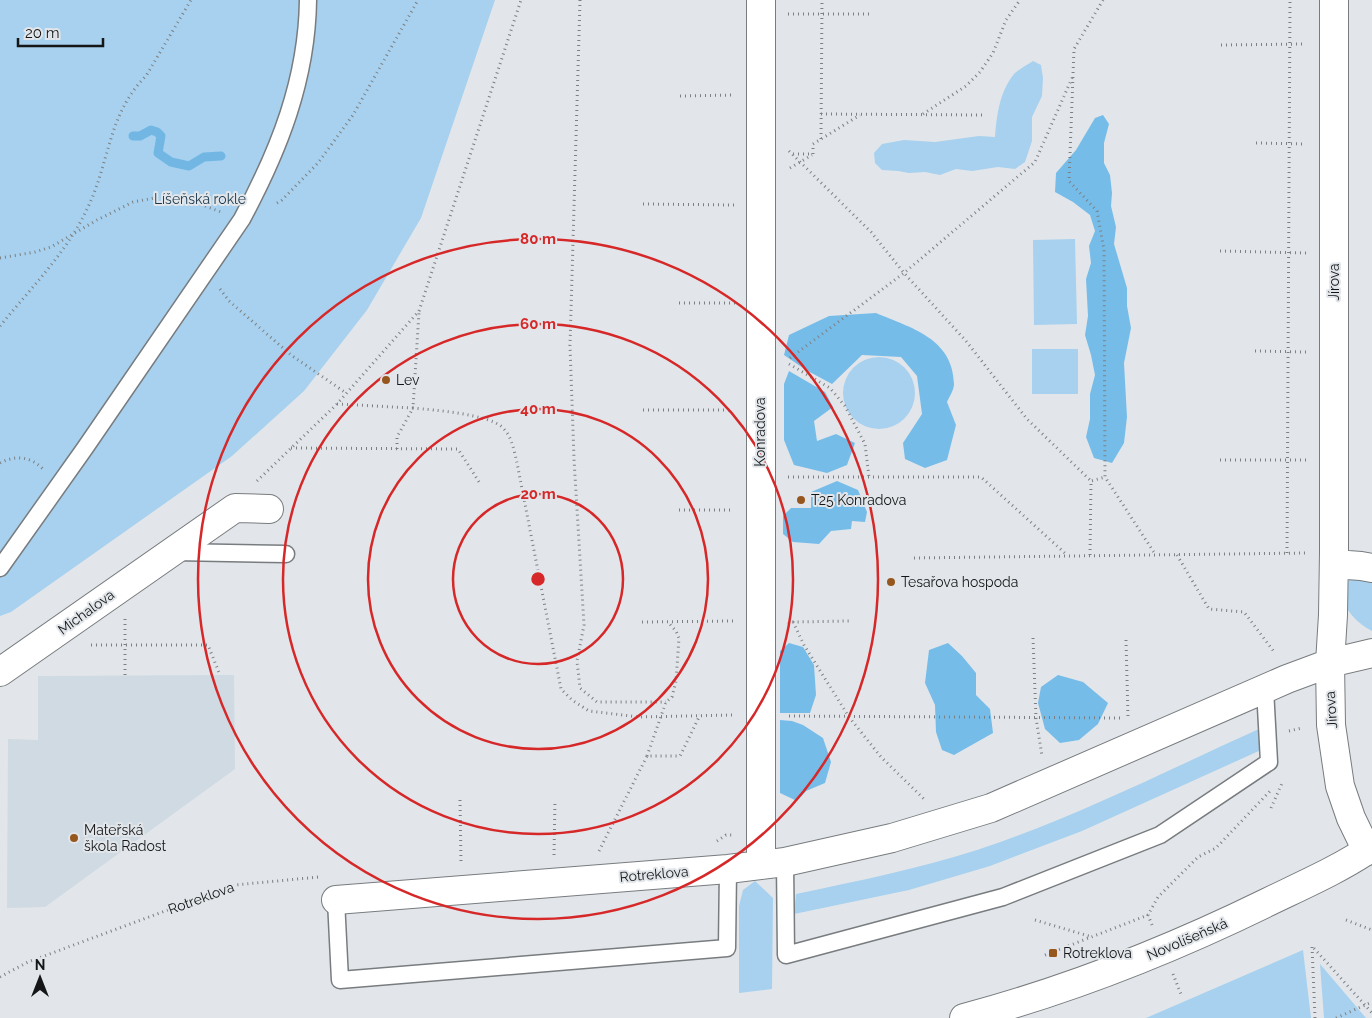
<svg xmlns="http://www.w3.org/2000/svg" width="1372" height="1018" viewBox="0 0 1372 1018" font-family="Raleway,sans-serif">
<rect width="100%" height="100%" fill="#e2e6ea"/>
<path fill="#cfdae2" d="M234 675 235 769 45 907 7 908 8 739 38 740V676Z"/>
<path fill="#a7d1ee" d="M0 0H495L421 218 367 310 304 391 232 456 11 612 0 616Z
M1033 61 1041 65 1043 78 1042 96 1032 117V141L1025 162 1015 169 998 167 972 171 956 169 940 175 925 172 909 173 898 171 882 170 875 163 874 153 882 144 904 140 935 142 979 136 995 137C997 115 999 93 1014 74 1019 69 1027 65 1033 61Z
M1075 239 1077 324 1034 325 1033 240Z
M1032 349H1078V394H1032Z
M843 393a36 36 0 1 1 72 0a36 36 0 1 1-72 0Z
M1351 578 1372 579V631C1353 621 1332 599 1351 578Z
M1259 729 1261 750 1082 831 990 866 909 890 794 914 796 894C857 881 918 869 977 850 1074 818 1166 771 1259 729Z
M755 881 773 898 772 989 739 993V906L743 890Z
M1303 950 1311 1018H1146Z
M1320 964 1366 1018H1324Z"/>
<path fill="#76bce9" d="M1103 115 1109 124 1104 143V163L1110 175 1112 193 1111 206 1116 227 1114 244 1127 288V306L1131 328 1124 363 1127 417 1124 443 1112 463 1094 458 1086 437 1090 419V394L1095 375 1091 355 1085 335 1088 316 1086 279 1091 263 1089 246 1095 231 1090 215 1073 202 1055 192 1056 173 1076 150 1095 118Z
M876 313C911 328 953 338 954 384 954 390 949 397 947 402L956 425 947 460 925 468 905 459 903 443 922 414 917 376 901 357 862 355 832 384 806 370 784 355 789 335 829 316Z
M789 371 825 392 833 407 814 421 817 441 836 434 855 443 847 465 827 473 794 465 784 440V384Z
M837 481 858 490 867 512 865 522 852 521 851 529 831 531 819 544 793 542 783 534V516L791 508H811V492Z
M789 643 803 647 814 665 816 695 810 713H780V651Z
M948 643 962 656 976 673V695L990 709 993 733 954 755 942 750 936 732 935 705 925 683 929 650Z
M1058 675 1083 682 1108 703 1098 724 1079 740 1060 743 1045 729 1038 703 1041 687Z
M780 720 792 721 803 725 823 738 831 762 825 783 806 791 797 801 780 793Z"/>
<g fill="none" stroke-linecap="round" stroke-linejoin="round">
<path stroke="#72b7e4" stroke-width="9" d="M133 136H140L151 130 157 132 161 136 158 153 171 162 189 166 204 157 221 156"/>
<g stroke="#787c7f" stroke-width="19">
<path id="service" d="M174 552 286 554
M0 568 85 448 242 219C279 150 307 80 308 0
M785 862 786 955 1003 897 1160 835 1269 762 1265 689
M336 900 340 980 727 948 728 869"/>
</g>
<g stroke="#787c7f" stroke-width="30">
<path id="minor" d="M1334 0V552L1333 615 1330 663 1331 725 1340 786 1351 818 1367 851
M1334 564 1361 566 1372 568
M0 672 235 508 269 509
M761 865V0
M336 900 728 869 785 862 892 838 991 808 1287 679 1330 663 1372 653"/>
</g>
<g stroke="#787c7f" stroke-width="30">
<path id="tertiary" d="M964 1018C1069 990 1170 950 1268 902 1303 885 1340 869 1372 847"/>
</g>
<path stroke="#7d8082" stroke-width="3" stroke-dasharray="1 4" stroke-linecap="butt" d="M580 0 570 345 574 459 584 625 577 661 580 688 597 702H666
M1103 0 1074 49 1069 181 1097 211 1104 250 1105 477 1155 554
M788 14H872
M1221 45 1305 44
M680 96 734 95
M821 114 982 115
M923 114 966 86 980 72 993 53 1006 20 1020 0
M821 139 822 0
M1256 143 1306 144
M789 151 871 232 904 273 966 341 1027 419 1091 481
M793 154H813V144L860 115
M790 168 812 155
M277 203 282 200 318 163 353 115 418 0
M643 204 734 205
M1220 251 1306 253
M0 258 35 252 51 247 97 220 133 202 154 198 181 197 221 212
M220 289 229 301 291 355 346 393
M679 303H735
M0 326C31 288 68 251 88 207 110 161 108 114 146 76L191 0
M1255 351 1306 352
M790 358 904 273 1035 162 1072 78
M789 364 830 388 845 406 865 444 869 477
M337 404 413 408 419 312
M643 410H733
M291 448 458 449 481 485
M397 449V437L413 408C434 410 487 414 502 427 512 436 514 451 517 463L561 689 572 700 589 711 639 717 732 715
M1220 460H1307
M0 463C15 455 30 456 43 469
M788 477H981L1067 555
M257 481 337 404 419 311 521 0
M679 510H734
M1287 553 1290 0
M1090 555 1091 481 1105 477
M1177 555 1209 609 1244 612 1275 653
M914 558 1305 553
M125 619V676
M642 622 733 621
M793 622 804 645 849 717 881 757 925 800
M788 624 793 622 849 621
M1033 638 1036 718 1042 756
M1126 640 1128 717
M91 645H208L220 675
M789 716 1122 718
M1289 731 1302 728
M647 756 666 702 672 697 676 681 679 638 676 631 668 622
M460 800 461 862
M1271 808 1283 781
M717 841 726 835H734
M599 851 647 756H680L700 715
M554 855 555 800
M1035 920 1092 937
M1346 920 1372 930
M1152 925 1148 915 1158 897 1198 857 1216 848 1272 789
M1045 955 1148 915
M1173 974 1182 997
M0 977 28 962 235 885 319 877
M1315 1018 1312 946 1372 1013
M1336 1018 1372 1002"/>
<use href="#service" stroke="#fff" stroke-width="16"/>
<use href="#minor" stroke="#fff" stroke-width="28"/>
<use href="#tertiary" stroke="#fff" stroke-width="28"/>
</g>
<g fill="none" stroke="#d62828" stroke-width="2.5">
<circle cx="538" cy="579" r="85"/>
<circle cx="538" cy="579" r="170"/>
<circle cx="538" cy="579" r="255"/>
<circle cx="538" cy="579" r="340"/>
</g>
<g fill="#96571f" stroke="#e2e6ea" stroke-width="2">
<circle cx="386" cy="380" r="5"/>
<circle cx="801" cy="500" r="5"/>
<circle cx="891" cy="582" r="5"/>
<circle cx="74" cy="838" r="5"/>
<rect x="1048" y="948" width="10" height="10" rx="2.5"/>
</g>
<g text-anchor="middle" stroke-width="4" stroke-linejoin="round" paint-order="stroke">
<g font-size="14" fill="#19384c" stroke="#e2e6ea">
<text x="200" y="204">Líšeňská rokle</text>
</g>
<g font-size="14" fill="#141617" stroke="#e2e6ea">
<text transform="translate(1334 282) rotate(-90)" y="5">Jírova</text>
<text transform="translate(760 432) rotate(-90)" y="5">Konradova</text>
<text transform="translate(86 612) rotate(-36)" y="5">Michalova</text>
<text transform="translate(1331 710) rotate(-94)" y="5">Jírova</text>
<text transform="translate(654 874) rotate(-5)" y="5">Rotreklova</text>
<text transform="translate(201 898) rotate(-20)" y="5">Rotreklova</text>
<text transform="translate(1187 939) rotate(-23)" y="5">Novolíšeňská</text>
</g>
<g font-size="14" fill="#141617" stroke="#e2e6ea" text-anchor="start">
<text x="396" y="385">Lev</text>
<text x="811" y="505">T25 Konradova</text>
<text x="901" y="587">Tesařova hospoda</text>
<text x="84" y="835">Mateřská<tspan x="84" dy="16">škola Radost</tspan></text>
<text x="1063" y="958">Rotreklova</text>
</g>
</g>
<circle cx="538" cy="579" r="8" fill="#d62828" stroke="#e2e6ea" stroke-width="2.5"/>
<g font-size="15" text-anchor="middle" font-weight="bold" fill="#d62828" stroke="#e2e6ea" stroke-width="4" stroke-linejoin="round" paint-order="stroke">
<text x="538" y="244">80 m</text>
<text x="538" y="329">60 m</text>
<text x="538" y="414">40 m</text>
<text x="538" y="499">20 m</text>
</g>
<g transform="translate(40 978)" stroke="#e2e6ea" stroke-width="4" paint-order="stroke">
<path d="M0-4L9 19L0 12L-9 19Z" fill="#141617"/>
<text y="-8" font-size="14" font-weight="bold" text-anchor="middle" fill="#141617">N</text>
</g>
<path d="M18 38v8h85v-8" fill="none" stroke="#141617" stroke-width="2.5"/>
<text x="25" y="38" font-size="15" fill="#141617" stroke="#e2e6ea" stroke-width="4" paint-order="stroke">20 m</text>
</svg>
